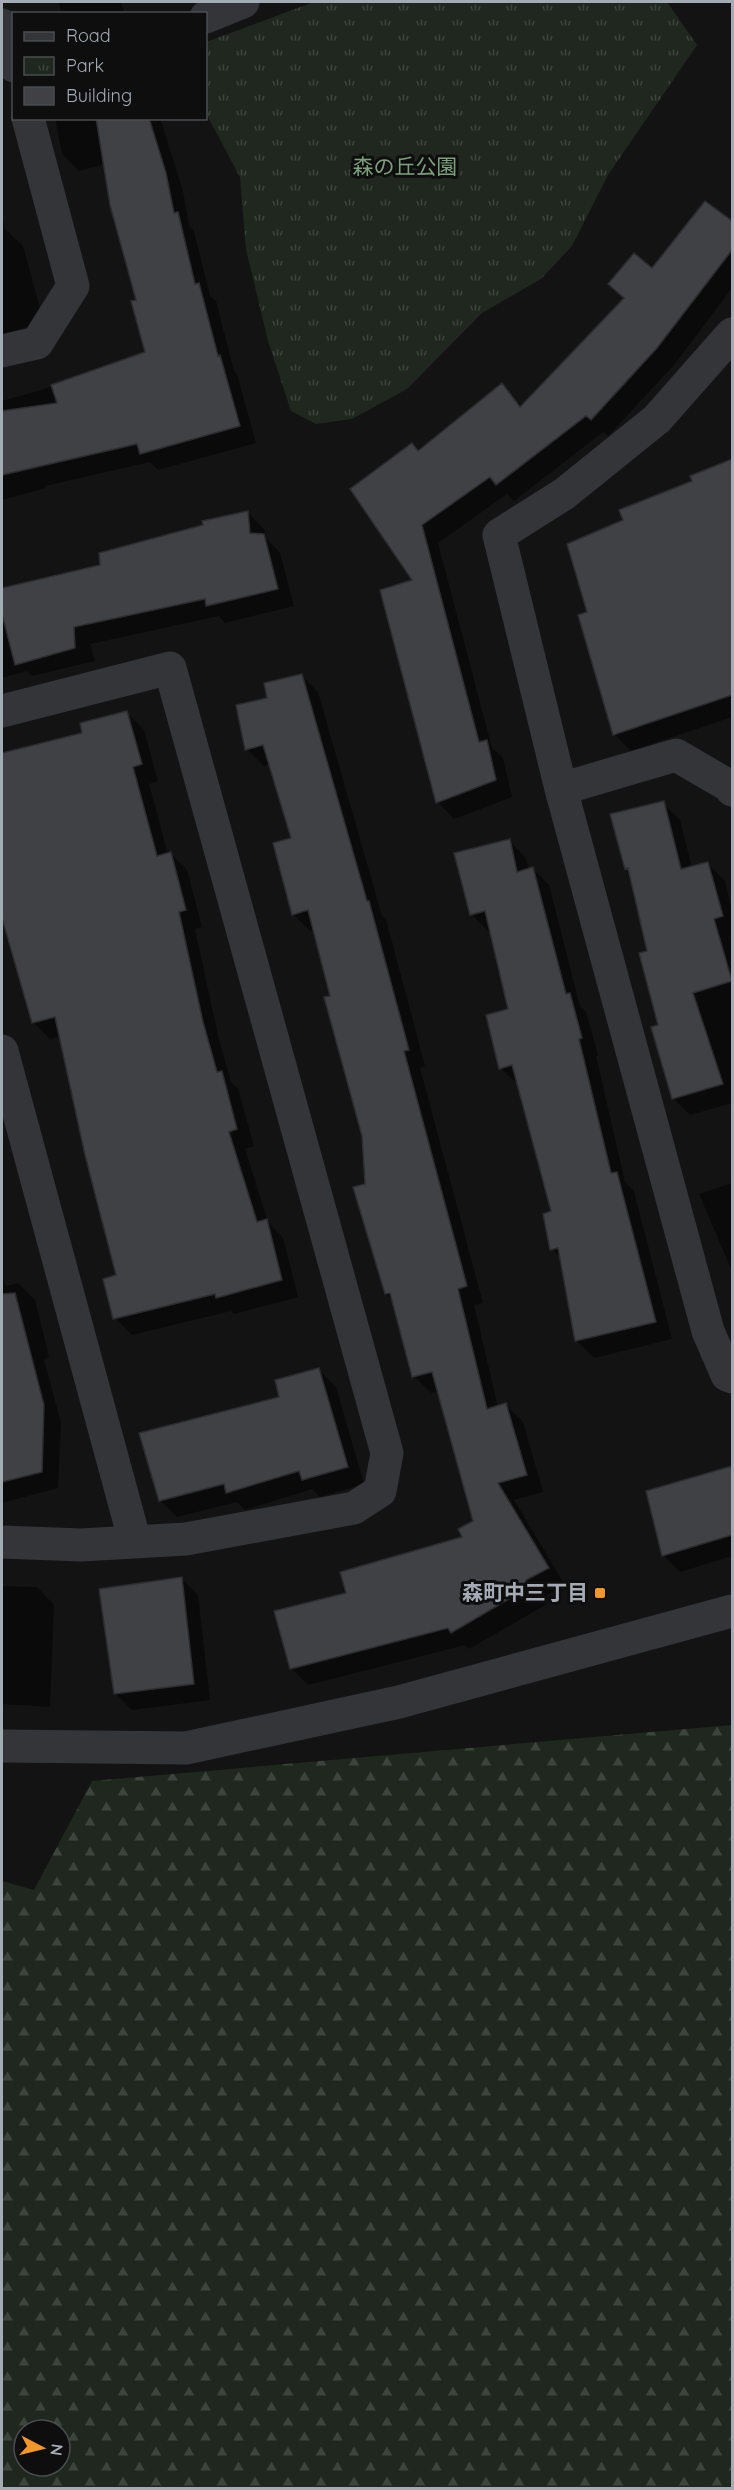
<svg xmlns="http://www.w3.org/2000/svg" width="734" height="2490" viewBox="0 0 734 2490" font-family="Quicksand,'Noto Sans JP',sans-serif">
<defs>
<pattern id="forest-firs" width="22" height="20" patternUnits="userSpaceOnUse" patternTransform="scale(1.5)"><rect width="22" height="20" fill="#1f271f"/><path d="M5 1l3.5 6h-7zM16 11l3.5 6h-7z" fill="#3d443d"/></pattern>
<pattern id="park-tufts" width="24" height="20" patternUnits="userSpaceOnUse" patternTransform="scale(1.5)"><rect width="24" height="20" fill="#1f271f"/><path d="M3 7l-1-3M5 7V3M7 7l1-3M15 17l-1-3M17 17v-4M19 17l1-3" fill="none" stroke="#3d443d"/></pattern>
</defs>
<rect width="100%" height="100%" fill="#131314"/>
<path fill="url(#forest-firs)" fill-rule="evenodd" d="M732 1725V2488H2V1881L34 1890 92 1781ZM24 2430H60V2466H24Z"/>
<path fill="url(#park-tufts)" d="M314 2H667L697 45 608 175 572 246 541 279 482 313 407 389 352 419 316 424 291 411 268 341 246 249 240 177 208 117 206 106V42Z"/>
<path fill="#0007" d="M58 2H121L125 14H62Z
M55 118H160L183 191 189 226 194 231 210 296 216 301 234 371 237 374 256 443 158 470 150 462 45 486V488L2 500V401L41 390 147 353 138 301 105 164 79 171 62 154Z
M705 203 732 223V288L674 365 608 436 603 432 514 501 507 494 438 543 492 748 503 758 512 797 454 819 438 802 414 581 412 445 419 452 501 385 522 407 652 270Z
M2 215 5 229 23 246 44 322 2 335Z
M732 461V717L631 751 614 734 589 613 625 521 694 481 692 476Z
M248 513 265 530 266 538 280 553 294 606 225 623 219 616 90 644 95 661 32 676 27 671 2 678V589L101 566Z
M301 675 318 692 382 916 386 919 425 1066 420 1068 483 1303 474 1305 498 1407 506 1405 523 1422 543 1492 514 1500 565 1585 542 1598 547 1604 469 1649 465 1645 308 1685 291 1668 348 1594 465 1538 474 1521 439 1391 431 1393 414 1376 394 1301 386 1294 367 1185 364 1136 332 997 315 930 310 931 293 914 292 839 270 764 264 766 247 749 269 699Z
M127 713 144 730 158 781 149 784 168 854 170 853 187 870 202 927 195 929 219 1040 231 1082 238 1089 254 1146 245 1149 268 1222 283 1238 298 1297 234 1314 231 1311 132 1335 115 1318 118 1276 61 1036 50 1039 33 1022 2 914V755L83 734Z
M663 803 680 820 692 868 708 864 725 881 732 910V935L730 936 732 945V1103L690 1115 673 1098 649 952 630 872 626 868Z
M509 841 526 858 529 870 532 868 549 885 580 1006 586 1012 598 1055 596 1056 625 1182 634 1191 672 1339 594 1358 577 1341 561 1258 552 1249V1212L519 1085 500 1068 510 1010 491 930 488 931 471 914Z
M732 1183V1271L699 1194Z
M2 1277 6 1286 18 1283 35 1300 49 1357 44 1359 61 1423 58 1488 2 1503Z
M319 1370 336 1387 364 1484 320 1497 312 1489 245 1510 237 1502 177 1517 160 1500 281 1398Z
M732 1468V1556L680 1572 663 1555 648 1492Z
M181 1578 198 1595 210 1700 132 1710 115 1693Z
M2 1586 37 1587 54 1605 50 1707 2 1704Z"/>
<path fill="#3f4144" stroke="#2d2d30" stroke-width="1.5" d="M96 118H149L166 173 174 213 178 212 195 284 199 283 218 356 220 355 240 426 140 454 137 444 2 475V411L57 403 51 385 145 352 131 301 136 300 110 205Z
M705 201 732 221V250L657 348 591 420 586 416 496 485 490 477 422 525 479 742 487 740 496 780 436 803 380 590 412 580 350 489 412 443 418 451 502 383 520 407 624 298 608 284 634 253 652 268Z
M732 459V695L613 735 578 615 587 612 567 544 623 520 619 510 692 481 690 476Z
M248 511 250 533 264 534 278 589 206 606 205 599 74 627 75 648 15 665 2 614V588L100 565 99 553 203 525 202 521Z
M302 674 367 901H369L409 1050 404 1051 467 1286 458 1289 487 1409 506 1403 527 1475 498 1483 549 1568 526 1580 531 1586 451 1633 448 1628 290 1669 274 1611 346 1593 340 1572 462 1537 458 1529 473 1521 432 1372 412 1377 390 1293 385 1294 353 1187 365 1184 362 1136 324 997 330 996 308 910 292 915 273 843 291 838 263 745 245 750 236 705 267 698 264 683Z
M127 711 142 764 133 767 157 856 171 852 186 910 179 912 203 1022 217 1072 222 1071 237 1129 229 1132 257 1222 267 1219 282 1280 216 1298 215 1294 113 1319 103 1279 116 1275 85 1155 55 1017 32 1023 2 918V753L82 733 80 723Z
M664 801 681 869 708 862 723 916 714 919 732 981 693 993 723 1084 672 1099 651 1027 658 1025 639 953 647 951 628 868 625 869 610 814Z
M510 839 517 872 533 867 566 994 570 993 582 1038 579 1039 611 1173 617 1172 656 1322 575 1341 558 1248 550 1250 543 1214 551 1211 512 1065 499 1069 486 1015 508 1009 485 911 470 915 454 853Z
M15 1293 44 1405 42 1472 2 1482V1294Z
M319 1368 348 1467 302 1480 299 1471 226 1493 224 1484 159 1501 139 1433 279 1397 275 1380Z
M732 1466V1535L662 1556 646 1491Z
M182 1577 194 1684 114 1694 99 1589Z"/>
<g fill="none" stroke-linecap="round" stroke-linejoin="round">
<path stroke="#343539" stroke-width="33" d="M206 17 243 2
M2 25 14 66
M732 334 657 419 564 494 499 535 561 789 708 1331 727 1375 732 1377
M2 351 37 343 73 286 28 118
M2 711 170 668 387 1453 380 1491 354 1508 186 1539 81 1545 2 1542
M561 789 676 755 731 787 732 790
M2 1051 135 1542
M2 1746 186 1748 399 1702 732 1611"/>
</g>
<rect fill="#f3972c" stroke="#0e0e0f" stroke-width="2" x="594" y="1587" width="12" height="12" rx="3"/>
<g text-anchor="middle" stroke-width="6" stroke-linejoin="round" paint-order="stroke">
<g font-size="21" fill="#7da07b" stroke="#0e0e0f">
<text x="405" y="174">森の丘公園</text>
</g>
<g font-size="21" font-weight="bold" fill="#a4abb5" stroke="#0e0e0f" text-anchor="end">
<text x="588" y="1600">森町中三丁目</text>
</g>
</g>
<rect width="734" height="2490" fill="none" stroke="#a4abb5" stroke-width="6"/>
<rect x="12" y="12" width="195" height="108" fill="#0e0e0f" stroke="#4a4d51" stroke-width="1.5"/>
<rect x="24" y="32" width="30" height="9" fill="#343539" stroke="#4a4d51" stroke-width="1.5"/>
<text x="66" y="42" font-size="18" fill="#a4abb5">Road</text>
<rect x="24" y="57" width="30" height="18" fill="url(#park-tufts)" stroke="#4a4d51" stroke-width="1.5"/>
<text x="66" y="72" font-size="18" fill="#a4abb5">Park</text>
<rect x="24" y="87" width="30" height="18" fill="#3f4144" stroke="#4a4d51" stroke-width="1.5"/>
<text x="66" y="102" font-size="18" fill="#a4abb5">Building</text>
<g transform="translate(42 2448) rotate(97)"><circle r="28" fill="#0e0e0f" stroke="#4a4d51" stroke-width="1.5"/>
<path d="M0-4.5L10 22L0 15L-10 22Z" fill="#f3972c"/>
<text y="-9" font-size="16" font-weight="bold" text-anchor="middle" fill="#a4abb5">N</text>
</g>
</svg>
